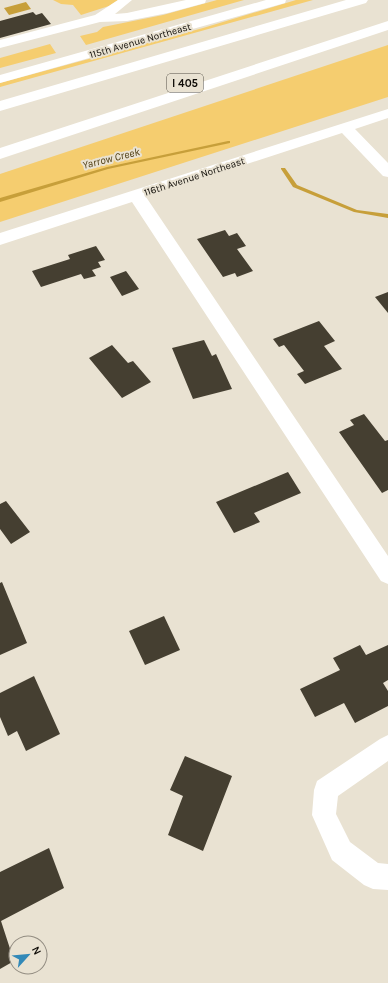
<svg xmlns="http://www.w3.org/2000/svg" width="388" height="983" viewBox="0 0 388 983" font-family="Karla,sans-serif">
<rect width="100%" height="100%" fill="#e9e2d2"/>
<path fill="#f5cd6f" d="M53 0H118L109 6 81 15 73 5 61 4Z
M217 0H244L86 45 80 36 97 32 103 27 163 15Z
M296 0H313L0 87V83L203 28Z
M50 44 56 53 0 68V58Z
M388 45V97L0 222V174Z"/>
<path fill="#c79f3a" d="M26 2 31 9 9 15 4 8Z"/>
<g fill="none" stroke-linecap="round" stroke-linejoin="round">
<path fill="#c79f3a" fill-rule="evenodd" d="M228 141H230V143L108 169 0 202V198L107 167Z
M281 168H285L297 185 357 210 388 214V218L354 212 293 187 281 169Z"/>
</g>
<path fill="#453f31" d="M33 12 36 15 42 13 51 24 0 38V21Z
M225 230 229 236 237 233 246 246 237 249 253 271 237 277 235 273 223 277 197 239Z
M96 246 105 260 98 262 101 267 92 270 96 276 84 279 81 274 41 287 32 271 70 259 68 255Z
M126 271 139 289 122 296 110 277Z
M388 292V313L375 297Z
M319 321 335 341 324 346 342 369 305 384 297 374 304 371 284 345 279 347 273 339Z
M204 340 212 356 216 354 232 389 193 399 172 348Z
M112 345 128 363 133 361 151 382 122 398 89 358Z
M364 414 385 441 388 440V490L382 493 339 432 354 425 350 420Z
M288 472 301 493 254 513 260 522 234 533 216 502Z
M6 501 30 532 11 544 0 529V504Z
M2 582 27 643 0 655V583Z
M164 616 180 650 145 665 129 631Z
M360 645 366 655 388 645V680L383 683 388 691V706L355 723 344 703 315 717 300 689 340 670 333 658Z
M34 676 60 734 26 751 17 731 8 736 0 717V693Z
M185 756 232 776 203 851 168 835 183 796 170 790Z
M49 848 64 888 1 921 14 961 0 969V872Z"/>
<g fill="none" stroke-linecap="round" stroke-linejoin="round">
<path fill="#fff" fill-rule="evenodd" d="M118 0H132L115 14 127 13 186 0H206L205 3 168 13 127 21 100 22 0 48V40L95 15Z
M266 0H286L285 3 0 83V75Z
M388 109V118L355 129 388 163V177L383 176 342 133 146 197 388 556V584L381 581 132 202 0 245V233Z
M388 735V761L338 796 336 814 350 842 378 863 388 864V890L373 889 364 885 332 860 312 815 314 790 317 781 380 739Z"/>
<path fill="#fff" fill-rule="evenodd" d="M346 0H368L366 3 0 111V101Z
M388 21V30L0 159V148Z"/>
</g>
<g text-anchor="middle" stroke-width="4" stroke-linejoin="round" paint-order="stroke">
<g font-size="10" fill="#0f0c07" stroke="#e9e2d2">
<text transform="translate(140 40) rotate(-16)" y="4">115th Avenue Northeast</text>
<text transform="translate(194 176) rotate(-18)" y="4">116th Avenue Northeast</text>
</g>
<rect fill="#e9e2d2" stroke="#504c44" stroke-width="1" x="167" y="74" width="36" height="18" rx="3"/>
<g font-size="11" font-weight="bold" fill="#0f0c07">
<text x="185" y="87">I 405</text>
</g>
<g font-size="11" font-style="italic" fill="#4c3b11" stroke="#e9e2d2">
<text transform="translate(111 158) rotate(-14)" y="4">Yarrow Creek</text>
</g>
</g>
<g transform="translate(28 955) rotate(63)"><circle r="19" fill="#e9e2d2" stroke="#928c81"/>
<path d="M0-3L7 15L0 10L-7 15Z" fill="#3289b8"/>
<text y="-6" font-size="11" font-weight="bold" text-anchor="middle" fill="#0f0c07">N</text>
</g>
</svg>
